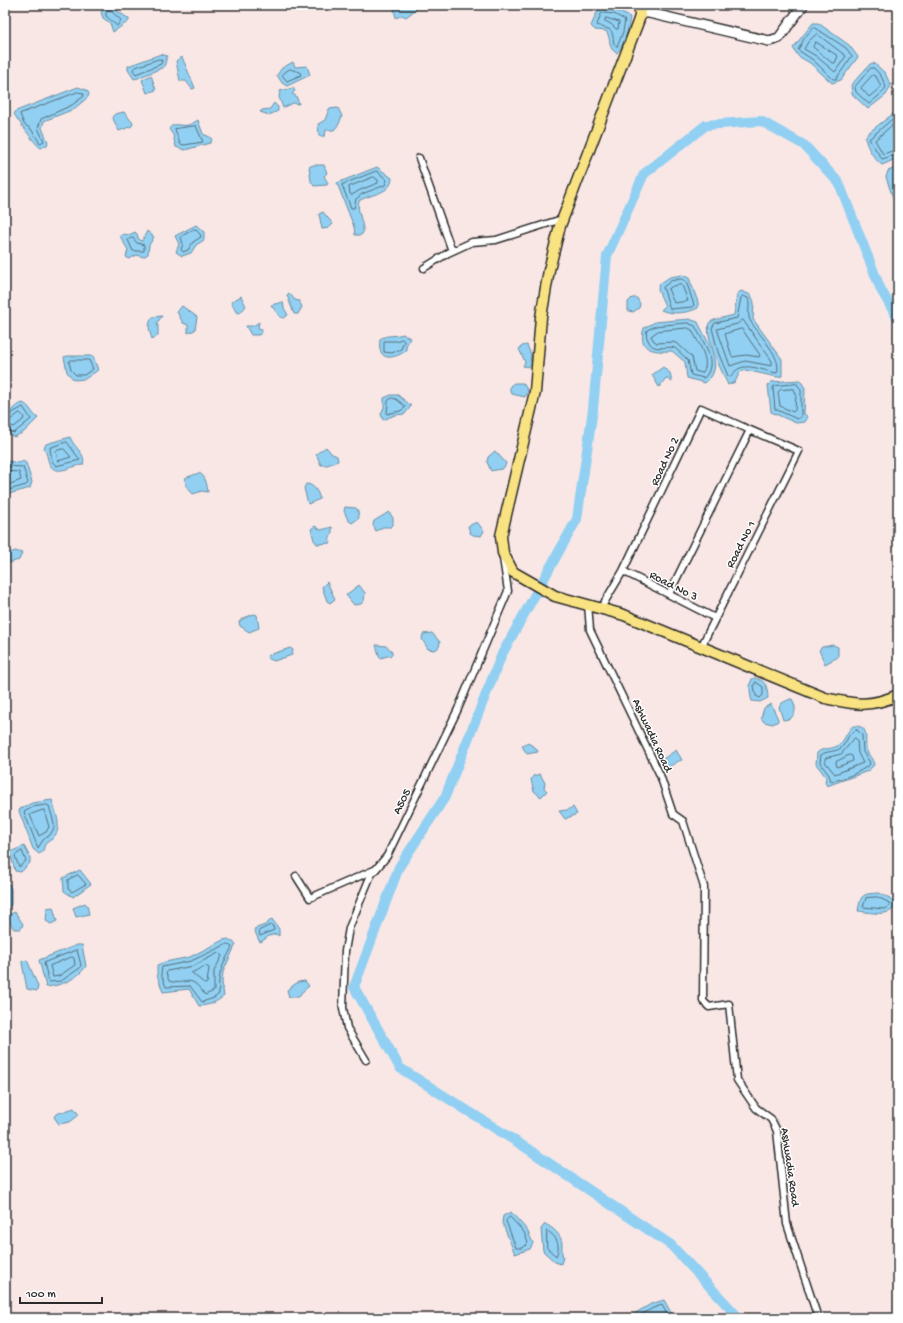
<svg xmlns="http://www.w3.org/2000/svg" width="903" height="1323" viewBox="0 0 903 1323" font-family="'Gochi Hand',sans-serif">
<rect width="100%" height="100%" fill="#f9e7e6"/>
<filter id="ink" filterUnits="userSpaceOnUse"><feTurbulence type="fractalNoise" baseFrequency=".025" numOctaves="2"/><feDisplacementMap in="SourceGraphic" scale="8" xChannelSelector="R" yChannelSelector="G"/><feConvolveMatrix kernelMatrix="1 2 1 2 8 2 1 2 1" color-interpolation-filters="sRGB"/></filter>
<g filter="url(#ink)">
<path fill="#91d0f2" stroke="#688ea2" d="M112 5H115L116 10 129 19V21L113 32 110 23 103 18 101 12 104 9Z
M393 5H422L406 17 402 15 396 18Z
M604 9 615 10 630 17C628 30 626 43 617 53 607 49 612 39 606 31L595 30 591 26 598 10Z
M813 23H818L849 45 858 57 841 80 832 83 810 63 798 56 793 48Z
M161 54 167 56 164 67 138 78 134 79 128 70V66Z
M182 57 195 88 192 89 186 81H180L176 61Z
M293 62 295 67 307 66 310 75 287 86 282 83 277 75 282 68Z
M874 63 885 73 891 86 886 95 868 109 852 94 851 85 870 64Z
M151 75 156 90 147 93 142 80Z
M78 87 86 90 89 93 88 97 74 109 44 121 42 128 48 142 47 145 41 148C37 147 17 119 14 114L16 111Z
M293 88 295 91 292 94 296 96 299 104 293 103 283 108 279 97 280 91Z
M274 103 278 107V111L269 115 260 112 262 110 270 109Z
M338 108 342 116 339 124 334 130H326L325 136H319L318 124 325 120 329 109Z
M898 110V158L882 165C874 159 867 148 865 138L868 133Z
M124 112 133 123 132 126 119 131 112 117 115 114Z
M198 120 203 134 210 137 212 140 210 143 185 150 176 147 173 135 169 129C174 121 180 127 188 125 191 124 195 122 198 120Z
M313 165H324L327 173 324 176 328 183 327 185 314 186 311 181 309 167Z
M377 167 392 178C392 194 369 194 359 201 356 211 364 222 363 233L361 235H355L354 227 337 183Z
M898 167V213L886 177 888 171Z
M323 212 333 224 329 228 322 229 319 214Z
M196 225 204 232V240L196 245 191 253 182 256 176 252 179 244 175 236Z
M147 231 154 237 149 245 148 254 143 257 137 255 129 259 126 257 128 250 120 236 123 234 129 235 135 232 137 234 139 240 142 241Z
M682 275 689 278 698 302V308C689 313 671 315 661 310L665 306 658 290 659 284 670 277Z
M741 291 751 295 754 302 753 319 782 359V376L777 377 745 370 740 372 735 382 728 385C721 369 705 339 709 323L714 320 734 315 737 294Z
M289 293 295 300 299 301 302 307 298 314H294L287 295Z
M241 296 246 306 240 313 236 312 231 302Z
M632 298H637L640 304 639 308 633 312 628 311V302Z
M283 302 284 308 288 315 284 318 280 317 271 305Z
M182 306 197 317 195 330 188 333V325L183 323 177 312Z
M162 316 157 323 158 326V336L152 339C149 330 147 324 153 317Z
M689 319 698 322C704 336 720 358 713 373 712 377 708 380 705 383L687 378 685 362 672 351C654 352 637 351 644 328L655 322Z
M259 322 258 328 262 329V332L259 335H251L246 326H253Z
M403 334 410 338 406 346V351C390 361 377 360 380 339 387 334 395 337 403 334Z
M527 345 531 355 530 361 532 363 529 367 523 366 525 362 519 349 522 346Z
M68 356H93L98 370 85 379 74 380 67 372 64 357Z
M663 367 670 373 672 382 666 378 659 387 652 375Z
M800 380 805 388 804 414 808 417 805 422 796 423 771 412 768 385 771 382Z
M514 383H523L528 391 525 397 512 394 510 391V386Z
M391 395H398L411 406 405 414 395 415 383 420 381 414 384 407V398Z
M23 403C30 406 32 414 38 418L24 432 14 437C0 431 5 408 23 403Z
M70 437C74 448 87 454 83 465 72 465 55 478 49 463 47 458 47 453 44 448L46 444Z
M326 447 332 454 337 456 338 461 327 465H321L316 454Z
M495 451 506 463C505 471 497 469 491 471L487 462 488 457Z
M9 461 18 463 23 461 26 463 32 482 30 488 5 495V463Z
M199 473C206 476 207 485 208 492L202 491 193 494 186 486 185 478Z
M306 484C314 484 318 492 320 499L308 504 304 488Z
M345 507 356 508 358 511 359 518 352 523 348 520 344 511Z
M389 512 393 518V525L391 527H383L376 531 373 525 374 521Z
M477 522 484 531 481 536 473 535 470 533 468 526Z
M315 526 321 530 332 527V534L329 539 331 543 317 544 314 540 311 529Z
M15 551 22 553 19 560 5 564V555Z
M327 582 335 599 330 603 327 601 322 587Z
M359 585 365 593 364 601 361 604 354 605 346 595Z
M254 614 257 615 259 628 249 632 240 626 239 622 244 618Z
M432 633 440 642 439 647 435 650 428 649 422 639 423 634Z
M376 645 386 646 392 651V655L380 658Z
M833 645 838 647V657L825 664 819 650 822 647Z
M290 648 293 650 292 655 274 661 267 658 269 655Z
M754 678C767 681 767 686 768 698L760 702 752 701C750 697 751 691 749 686L752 679Z
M790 699H792C796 707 797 712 790 719L783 720 779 707 782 703Z
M771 704 778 719V721L773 724 764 722 761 718 764 708Z
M853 726C872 725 863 741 867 751 869 757 873 758 874 765L868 771 827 786 825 782 826 777 816 764 817 753C823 747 830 750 837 746 845 742 846 731 853 726Z
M528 743 536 748 538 752 527 754 522 746Z
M676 750 682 760C675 761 670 770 663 765V759Z
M540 774 545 783 544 788 547 791 541 797 534 791 531 780 533 776Z
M52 800C55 812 63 826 54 837 52 840 48 841 46 843 43 847 45 851 39 854L33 849 19 811 20 809 32 803Z
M573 807 577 814 565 819 559 811 567 810Z
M24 846 30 857V863L21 872 15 871 10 852Z
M80 870 91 884 73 897 64 891 63 878Z
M5 884H9L11 889V905L7 908 5 907Z
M879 893 890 898 896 906C888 918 870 912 858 911 861 894 862 894 879 893Z
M85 903 87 905 89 914 76 917 73 908Z
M53 907 57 921 51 924 46 921 47 908Z
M15 912 23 924 21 929H14L6 916Z
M272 919 279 929V936L276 934 269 936 261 942 259 941 254 929 265 925Z
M228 939 236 944 223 972 222 983 224 996C217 1002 208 1006 199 1006L189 989 163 992 157 975V965L165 962 190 957 223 940Z
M77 945H82L86 966C78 979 60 986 46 987L39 960Z
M27 960 38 986 37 991 27 989 22 963V961Z
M305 981 309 986 301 993 299 997H289L287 990 298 982Z
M74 1108 79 1115 70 1122 59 1124 54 1117 56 1114Z
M511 1212 527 1230 533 1243 530 1249 515 1254 502 1222 503 1216Z
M545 1224C552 1227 562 1235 562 1244 562 1249 561 1252 563 1257L561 1264 555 1262 543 1251 541 1229Z
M664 1300 674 1318H627L651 1304Z"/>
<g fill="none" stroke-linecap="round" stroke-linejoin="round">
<path stroke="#546d7b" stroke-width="1" d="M110 10 121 20 117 26 106 16V12Z
M604 13 614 14 625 20 623 32 617 47 614 45C612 24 611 32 597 25L601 14Z
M606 18 619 22 618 29H616L611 24 605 21Z
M814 27 846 48 852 56 836 79H833L813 60 798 50 804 39Z
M817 34 846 56 835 72 816 56 804 49 808 42Z
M816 42 838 56 835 63H832L813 47Z
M159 59 162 60 161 64 136 74 133 70 134 68Z
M871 68H874L881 76 886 87 883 92 869 104 856 92 855 87Z
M290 69 300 72 301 75 287 81 282 75Z
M873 75 877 78 881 87 869 97 861 88Z
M78 92 83 93 84 96 72 105 41 119 38 128 44 141 40 143 31 129 24 124 20 114Z
M898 114 869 139 882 159 898 154
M898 120 875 140 883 154 898 149
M196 126 203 142 184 145 180 144 175 129Z
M377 171 387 180 385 185 362 194 356 199 354 208H351L342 185Z
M374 177 378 180V183L360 190 352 195 350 194 349 187Z
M195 229 200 234 201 237 193 242 188 250 183 252 181 249 183 244 181 237Z
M133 238 137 243 144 245V251H133L128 240Z
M681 279 686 281 694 305 692 307 670 309 663 287 671 281Z
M682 285 688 301 674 303 668 289 673 286Z
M743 296 748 298C751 306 746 315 751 322 759 335 783 358 777 373 761 371 741 358 731 377L728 376 718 352 712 328 715 323 737 318 741 298Z
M743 320 772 361V366L745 361 730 366 717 329 737 324Z
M688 323 695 326C703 342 719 363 704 378L691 375 688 360 675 348C665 345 653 353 648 340 646 336 646 334 647 330L656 326Z
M688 328 692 330C697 341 712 362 702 373L695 371 692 357 678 344 673 342 657 343 654 341 651 336 658 331Z
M742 329 760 355 759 357 746 355 732 357 725 334Z
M402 339 404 341 401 349 392 353 384 352V341H396Z
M71 360H89L93 369 84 375H76L71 370 69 362Z
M797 384 801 390V417L797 419 775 409 773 388 774 386Z
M794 389 796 394 795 410 793 412 780 406 778 392 780 390Z
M392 398 396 399 405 406V408L400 411 387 414 388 401Z
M20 413 24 417 23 420 14 427 8 425V422Z
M5 417 23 407 31 419 14 433 5 430
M67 442 80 460 56 466 52 461 50 448Z
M64 449 71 457 58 461 56 451Z
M5 466 23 467 28 483 26 485 5 491
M5 471 19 472 21 480 5 486
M756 682 763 687V695L760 698 756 696 754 686Z
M857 730 862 735 863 752 869 761 870 764C861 772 842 780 831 781L829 775 820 763 821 755C827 750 836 753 842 747 848 741 848 731 857 730Z
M855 738 857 740 858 753 863 763 835 774 825 762V758L841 754Z
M850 755 852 756 853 761 837 767 836 762Z
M47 805 49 806 54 823V828L50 835 43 840 38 848 24 812 33 807Z
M44 810 49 827 46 832 39 836 30 815Z
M22 851 26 861 19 867 15 856Z
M78 875 86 884 72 892 68 889V880Z
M877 897 888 902 890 906 884 909 863 907 866 898Z
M271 925 273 926 274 930 260 936 259 931Z
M228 944 232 947C223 965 217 973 219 994L214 998 202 1002 190 986 166 987 161 974 162 967 191 961Z
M77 950 81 965 80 968 61 981 49 982 44 963Z
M219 953 222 956 214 971V991L205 995C189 971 186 987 169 981L166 973 167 971 193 966Z
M72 957 74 958 75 965 59 976 53 977 50 966Z
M206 966 209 968 207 983 205 984 192 973Z
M510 1217 524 1232 528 1243 523 1248H516L506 1221Z
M547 1231C557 1236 561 1246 556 1256L547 1248Z
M635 1318 653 1308 662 1305 669 1318"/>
<path stroke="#91d0f2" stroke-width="10" d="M739 1318 671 1245 528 1149 400 1068 354 987 399 867 445 797 502 654 577 519 593 409 607 256 644 174 706 125 761 121 804 145 839 183 881 290 898 319"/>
<g stroke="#2b2b2b" stroke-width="9">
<path id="minor" d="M419 158 452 251
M424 268 448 253 472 242 496 240 562 219
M623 571 715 618
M669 594 750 430 799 451 701 647
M588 604 590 630 660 775 673 814 683 821 704 887 703 1001 709 1007 729 1004 737 1080 756 1108 771 1119 777 1131 787 1224 818 1318
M601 608 623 571 701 408 750 430
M296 876 310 898 374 870
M366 1060 347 1028 343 1008 345 951 349 928 371 875 387 856 458 709 508 591 503 558"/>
</g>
<g stroke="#2b2b2b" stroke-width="12">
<path id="secondary" d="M640 13H649L769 41 779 38 803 5"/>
</g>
<g stroke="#2b2b2b" stroke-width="13">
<path id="primary" d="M639 5 640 16 638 22 560 226 549 270 541 317 535 392 501 536 503 553 513 572 555 596 624 615 825 698C854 704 869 708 898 695"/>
</g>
<use href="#minor" stroke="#fff" stroke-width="6"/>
<use href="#secondary" stroke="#fff" stroke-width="9"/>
<use href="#primary" stroke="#f8e281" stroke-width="10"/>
</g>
</g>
<g text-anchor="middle" stroke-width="3" stroke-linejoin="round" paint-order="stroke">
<g font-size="12" fill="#2b2b2b" stroke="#fff">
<text transform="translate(664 461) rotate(-65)" y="4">Road No 2</text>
<text transform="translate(740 544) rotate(-63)" y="4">Road No 1</text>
<text transform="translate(674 585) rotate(27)" y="4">Road No 3</text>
<text transform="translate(653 735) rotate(65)" y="4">Ashwadia Road</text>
<text transform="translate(401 801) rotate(-64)" y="4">A505</text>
<text transform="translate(791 1167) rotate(82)" y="4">Ashwadia Road</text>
</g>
</g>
<rect width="903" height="1323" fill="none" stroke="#fff" stroke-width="20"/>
<rect x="10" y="10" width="883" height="1303" fill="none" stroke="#2b2b2b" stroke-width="1.5" filter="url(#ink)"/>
<path d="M20 1297v6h82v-6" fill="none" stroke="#2b2b2b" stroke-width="2"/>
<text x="26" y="1297" font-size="12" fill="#2b2b2b" stroke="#ffffff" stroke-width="3" paint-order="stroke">100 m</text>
</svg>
